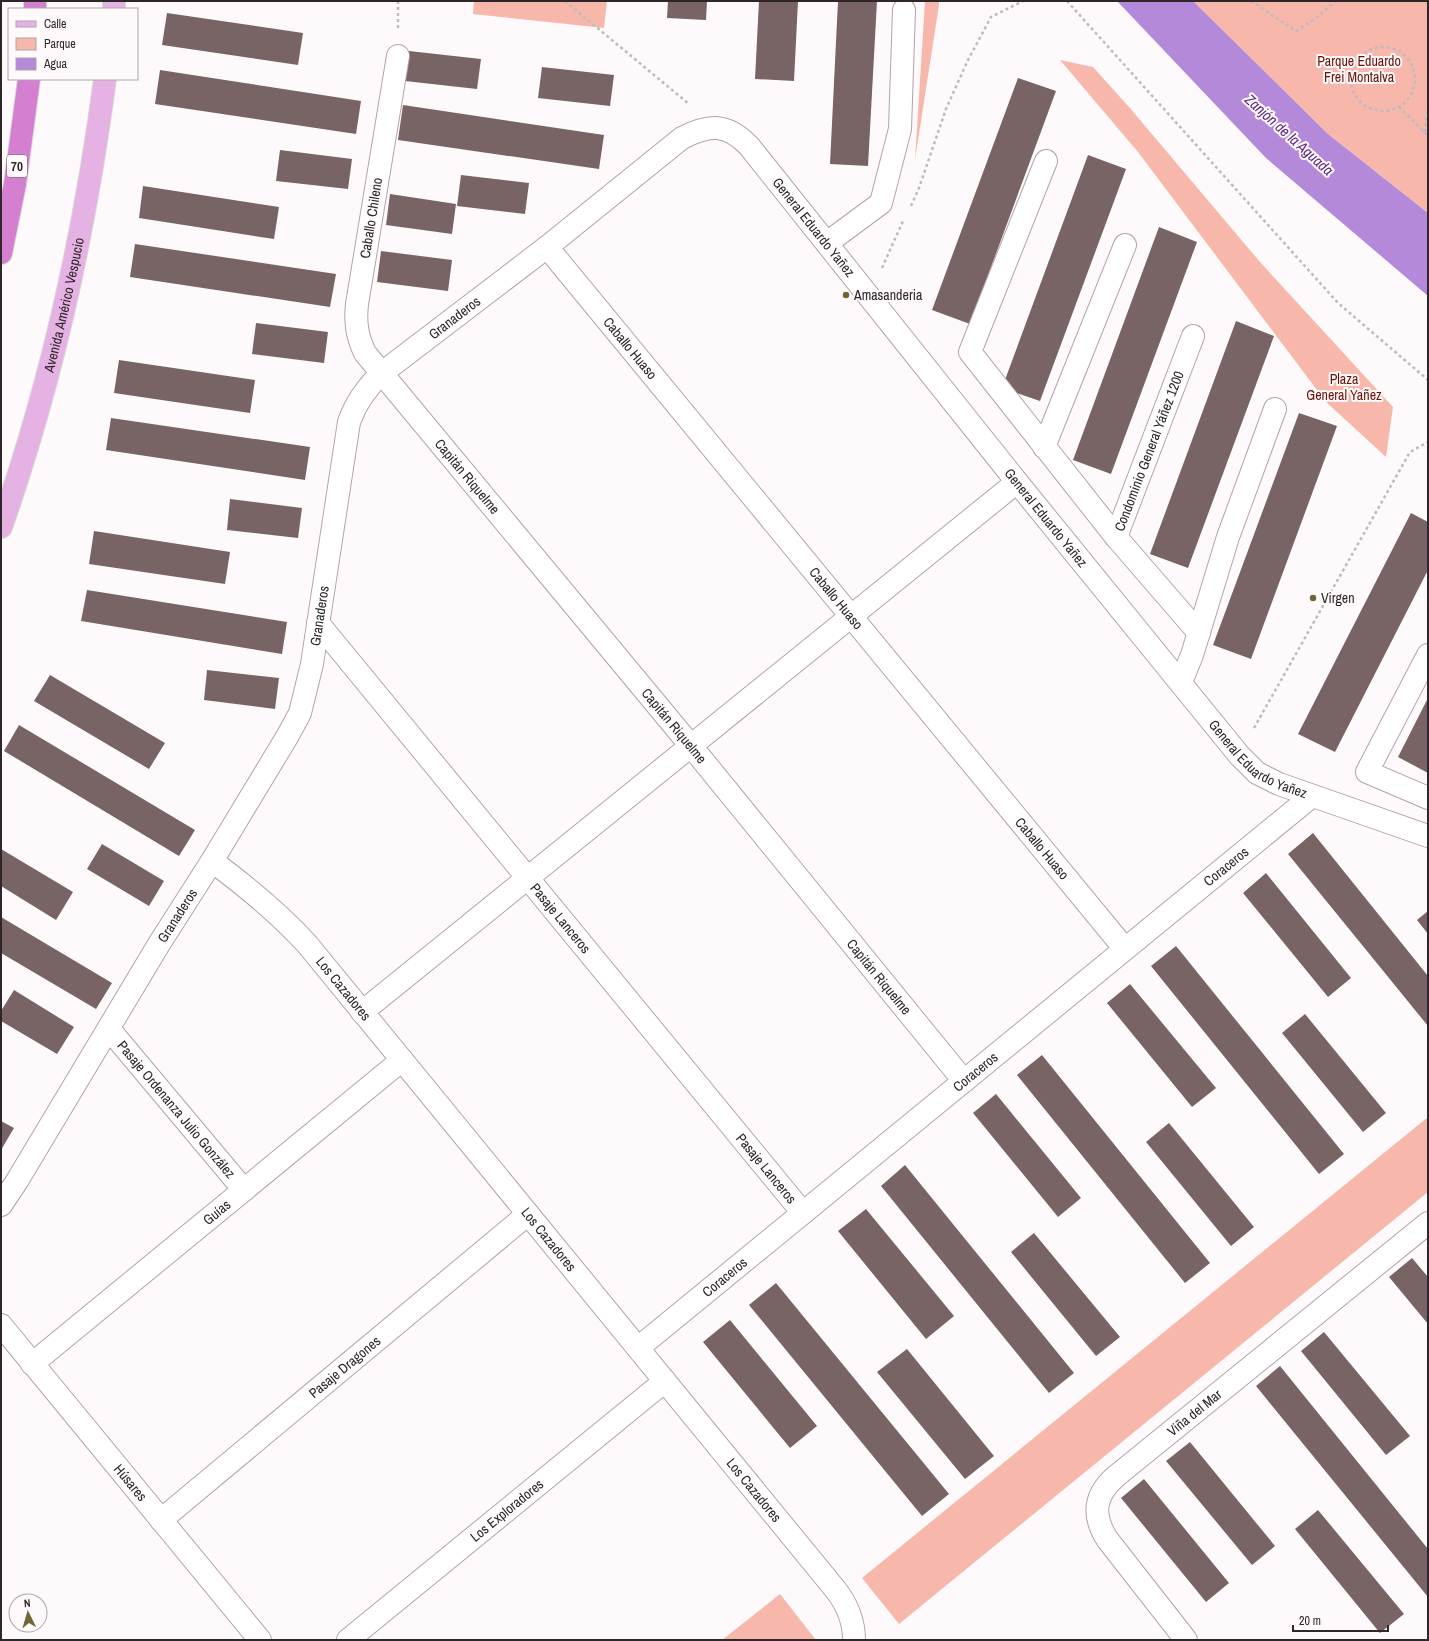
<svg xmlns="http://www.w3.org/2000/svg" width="1429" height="1641" viewBox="0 0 1429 1641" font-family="'Archivo Narrow',sans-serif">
<rect width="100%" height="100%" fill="#fefafc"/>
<path fill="#f7b8ab" d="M474 1H607L604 28 473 14Z
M925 1H939V5L915 160Z
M1193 1H1428V213L1328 134Z
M1060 60 1093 67 1129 107 1260 262 1393 407 1386 457 1326 402 1138 152Z
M1428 1117V1192L899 1624 862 1578Z
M780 1594 816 1640H722Z"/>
<path fill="#b489da" d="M1117 1H1193L1328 134 1428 213V296L1266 158Z"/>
<path fill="#786365" d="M668 1H707L706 20 667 18Z
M759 1H798L794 81 755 79Z
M838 1H877L868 166 830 164Z
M167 13 303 33 298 65 162 45Z
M409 51 481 59 477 89 405 81Z
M542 67 614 75 610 106 538 98Z
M160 70 361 101 356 134 155 104Z
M1018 78 1056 91 970 324 932 310Z
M403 105 604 135 599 169 398 140Z
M280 150 352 159 348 189 276 181Z
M1088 155 1126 169 1040 401 1002 388Z
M461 175 529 183 525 214 457 206Z
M143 186 279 207 274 239 139 218Z
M390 194 456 204 452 234 386 225Z
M1159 227 1197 242 1111 474 1073 460Z
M135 244 336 274 330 307 130 277Z
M381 251 452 260 448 291 377 282Z
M1236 321 1274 336 1188 568 1150 554Z
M256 323 328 332 324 363 252 354Z
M119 360 255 380 250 413 114 393Z
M1299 413 1337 426 1251 659 1213 645Z
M111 418 310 447 305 480 106 450Z
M230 499 302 508 298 538 227 530Z
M1411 513 1428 522V570L1335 752 1298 734Z
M94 531 230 552 225 584 89 564Z
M87 590 287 622 282 654 81 621Z
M207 670 279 678 275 709 204 700Z
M50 675 165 743 149 769 34 701Z
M1428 698V773L1398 757Z
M19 725 195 830 179 856 4 751Z
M1313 833 1428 976V1026L1288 854Z
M102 844 164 881 149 906 87 869Z
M1 849 73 892 56 920 1 886Z
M1266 873 1351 978 1328 997 1243 893Z
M1428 911V934L1417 920Z
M1 917 112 983 96 1009 1 953Z
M1176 946 1344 1154 1319 1174 1151 966Z
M1130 984 1216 1088 1192 1107 1107 1003Z
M14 990 74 1027 57 1054 1 1021V1011Z
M1305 1014 1386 1113 1363 1132 1282 1033Z
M1042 1055 1210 1263 1185 1283 1017 1075Z
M996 1094 1081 1198 1058 1217 973 1113Z
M1 1121 14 1128 1 1150Z
M1169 1123 1254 1227 1231 1246 1146 1142Z
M905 1165 1074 1373 1049 1393 881 1186Z
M866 1209 954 1316 926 1339 838 1231Z
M1034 1233 1120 1337 1096 1356 1011 1252Z
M1412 1258 1428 1277V1324L1389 1277Z
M776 1283 949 1494 922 1516 749 1305Z
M730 1320 817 1426 790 1448 703 1342Z
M1324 1332 1410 1436 1386 1455 1301 1351Z
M907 1349 994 1456 965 1479 877 1372Z
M1280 1366 1428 1549V1597L1256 1386Z
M1190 1442 1275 1546 1252 1565 1166 1461Z
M1144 1479 1229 1583 1206 1602 1121 1498Z
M1318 1510 1404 1614 1380 1633 1295 1529Z"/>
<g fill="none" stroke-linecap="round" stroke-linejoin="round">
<g stroke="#b6a1aa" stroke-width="24">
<g id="minor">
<path id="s1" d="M398 56 357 304C355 323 357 336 365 353L691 746 964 1081"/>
<path d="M1046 161 970 352 1116 537 1199 633"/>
<path d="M827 243 881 203 900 129 904 10"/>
<path id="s2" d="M547 247 1125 949"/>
<path d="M1044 447 1125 245"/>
<path id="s3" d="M1116 537 1193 336"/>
<path id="s4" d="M318 623 803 1213"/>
<path d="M1428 655 1367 772 1428 798"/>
<path d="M1181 682 1192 655 1228 537 1275 409"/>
<path id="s5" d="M212 861C247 887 278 912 307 944L835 1589C847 1604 854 1620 854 1640"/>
<path d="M362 1012 1017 482"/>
<path id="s6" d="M109 1029 244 1190"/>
<path id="s7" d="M1 1205 17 1181 159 944 212 861 287 737 300 713 312 664 349 422C356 402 367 387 382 373L547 247 682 138C709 124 727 123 749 146L1017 482 1239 755 1257 773 1279 784 1428 836"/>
<path id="s8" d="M1 1325 260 1640"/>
<path id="s9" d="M638 1348 1312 796"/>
<path id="s10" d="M32 1364 402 1060"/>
<path id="s11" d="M161 1520 528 1214"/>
<path id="s12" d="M348 1640 665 1381"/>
<path id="s13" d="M1186 1640 1107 1539C1092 1515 1094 1496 1115 1477L1428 1223"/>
</g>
</g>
<g stroke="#d9d8d8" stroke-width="24">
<g id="major">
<path d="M114 9V1"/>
<path id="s14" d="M1 527C52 382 85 231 105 79"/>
</g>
</g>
<g stroke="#d9d8d8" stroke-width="24">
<path id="highway" d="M35 9V1
M1 253 15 184 29 79"/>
</g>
<path stroke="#bfbabd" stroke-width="2.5" stroke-dasharray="3 3" stroke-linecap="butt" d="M398 1V28
M565 1 689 104
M1067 1 1338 303 1428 380
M1251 1 1296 31 1316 18 1336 1
M1351 79a32 32 0 1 1 64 0a32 32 0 1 1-64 0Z
M1399 107 1428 136
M1424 132 1428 109
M911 206 919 188 946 109 968 60 991 17 1023 1
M882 268 903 221
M1254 728 1410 452 1428 442"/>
<use href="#minor" stroke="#fff" stroke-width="22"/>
<use href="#major" stroke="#e5b2e3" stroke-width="22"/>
<use href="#highway" stroke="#d47fd0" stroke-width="22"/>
</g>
<g fill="#746633" stroke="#fefafc" stroke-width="1.5">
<circle cx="846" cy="295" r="4"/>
<circle cx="1313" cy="598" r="4"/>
</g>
<g text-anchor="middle" stroke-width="4" stroke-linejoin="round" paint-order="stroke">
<rect fill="#fefafc" stroke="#6c6668" stroke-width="1" x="7" y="155" width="20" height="22" rx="3"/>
<g font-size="13" font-weight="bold" fill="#2e2629">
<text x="17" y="171">70</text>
</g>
<g font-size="14" fill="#681105" stroke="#fefafc">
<text x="1359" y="66">Parque Eduardo<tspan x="1359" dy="16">Frei Montalva</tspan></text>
<text x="1344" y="384">Plaza<tspan x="1344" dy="16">General Yañez</tspan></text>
</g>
<g font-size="14" fill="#2e2629" stroke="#fefafc">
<text transform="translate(371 218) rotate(-81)" y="5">Caballo Chileno</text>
<text dy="5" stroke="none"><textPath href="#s7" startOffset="1490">General Eduardo Yañez</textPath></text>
<text dy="5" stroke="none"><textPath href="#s14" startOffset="231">Avenida Américo Vespucio</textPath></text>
<text dy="5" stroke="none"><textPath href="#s7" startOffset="1022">Granaderos</textPath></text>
<text dy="5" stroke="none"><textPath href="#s2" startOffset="131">Caballo Huaso</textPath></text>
<text dy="5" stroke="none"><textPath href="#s3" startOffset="92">Condominio General Yáñez 1200</textPath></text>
<text dy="5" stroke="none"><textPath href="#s1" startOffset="462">Capitán Riquelme</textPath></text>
<text dy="5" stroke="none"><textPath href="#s7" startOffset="1862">General Eduardo Yañez</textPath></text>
<text dy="5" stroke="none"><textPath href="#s2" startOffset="455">Caballo Huaso</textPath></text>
<text dy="5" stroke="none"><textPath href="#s7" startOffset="675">Granaderos</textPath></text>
<text dy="5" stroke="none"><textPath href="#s1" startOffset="786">Capitán Riquelme</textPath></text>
<text dy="5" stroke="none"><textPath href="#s7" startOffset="2186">General Eduardo Yañez</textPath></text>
<text dy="5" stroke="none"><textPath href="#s2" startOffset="779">Caballo Huaso</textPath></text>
<text dy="5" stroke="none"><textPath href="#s9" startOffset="760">Coraceros</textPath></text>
<text dy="5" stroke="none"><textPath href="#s7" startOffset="339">Granaderos</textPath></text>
<text dy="5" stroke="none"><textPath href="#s4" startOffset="382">Pasaje Lanceros</textPath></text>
<text dy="5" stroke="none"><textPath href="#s1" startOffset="1110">Capitán Riquelme</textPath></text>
<text dy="5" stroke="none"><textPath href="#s5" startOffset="184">Los Cazadores</textPath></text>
<text dy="5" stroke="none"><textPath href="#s9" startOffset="436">Coraceros</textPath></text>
<text dy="5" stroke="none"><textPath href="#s6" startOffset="105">Pasaje Ordenanza Julio González</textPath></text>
<text dy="5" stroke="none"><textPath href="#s4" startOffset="706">Pasaje Lanceros</textPath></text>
<text dy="5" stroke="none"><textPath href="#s10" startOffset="239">Guías</textPath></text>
<text dy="5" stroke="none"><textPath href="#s5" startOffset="508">Los Cazadores</textPath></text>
<text dy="5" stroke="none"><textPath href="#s9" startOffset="112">Coraceros</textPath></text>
<text dy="5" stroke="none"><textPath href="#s11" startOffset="239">Pasaje Dragones</textPath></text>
<text dy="5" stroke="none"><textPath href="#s13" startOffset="300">Viña del Mar</textPath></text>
<text dy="5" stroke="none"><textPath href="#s8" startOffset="204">Húsares</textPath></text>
<text dy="5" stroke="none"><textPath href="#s5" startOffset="832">Los Cazadores</textPath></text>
<text dy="5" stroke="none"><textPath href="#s12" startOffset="205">Los Exploradores</textPath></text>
</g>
<g font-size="14" fill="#2e2629" stroke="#fefafc" text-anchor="start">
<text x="854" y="300">Amasanderia</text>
<text x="1321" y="603">Virgen</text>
</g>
<g font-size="15" font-style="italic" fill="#5e2785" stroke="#fefafc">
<text transform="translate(1289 135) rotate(42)" y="5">Zanjón de la Aguada</text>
</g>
</g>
<rect width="1429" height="1641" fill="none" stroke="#2e2629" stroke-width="4"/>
<rect x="8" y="8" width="130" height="72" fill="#fefafc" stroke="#aba5a8"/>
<rect x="16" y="21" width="20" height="6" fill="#e5b2e3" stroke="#aba5a8"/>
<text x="44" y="28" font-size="12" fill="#2e2629">Calle</text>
<rect x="16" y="38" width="20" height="12" fill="#f7b8ab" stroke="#aba5a8"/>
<text x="44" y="48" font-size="12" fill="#2e2629">Parque</text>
<rect x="16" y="58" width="20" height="12" fill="#b489da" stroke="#aba5a8"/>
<text x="44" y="68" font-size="12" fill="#2e2629">Agua</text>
<g transform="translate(28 1613) rotate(355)"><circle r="19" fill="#fefafc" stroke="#aba5a8"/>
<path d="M0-3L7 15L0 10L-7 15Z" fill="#746633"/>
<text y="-6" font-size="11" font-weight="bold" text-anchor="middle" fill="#2e2629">N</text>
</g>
<path d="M1293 1625v6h95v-6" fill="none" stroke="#2e2629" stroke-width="2"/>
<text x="1299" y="1625" font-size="12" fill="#2e2629" stroke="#fefafc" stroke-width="3" paint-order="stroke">20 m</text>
</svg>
